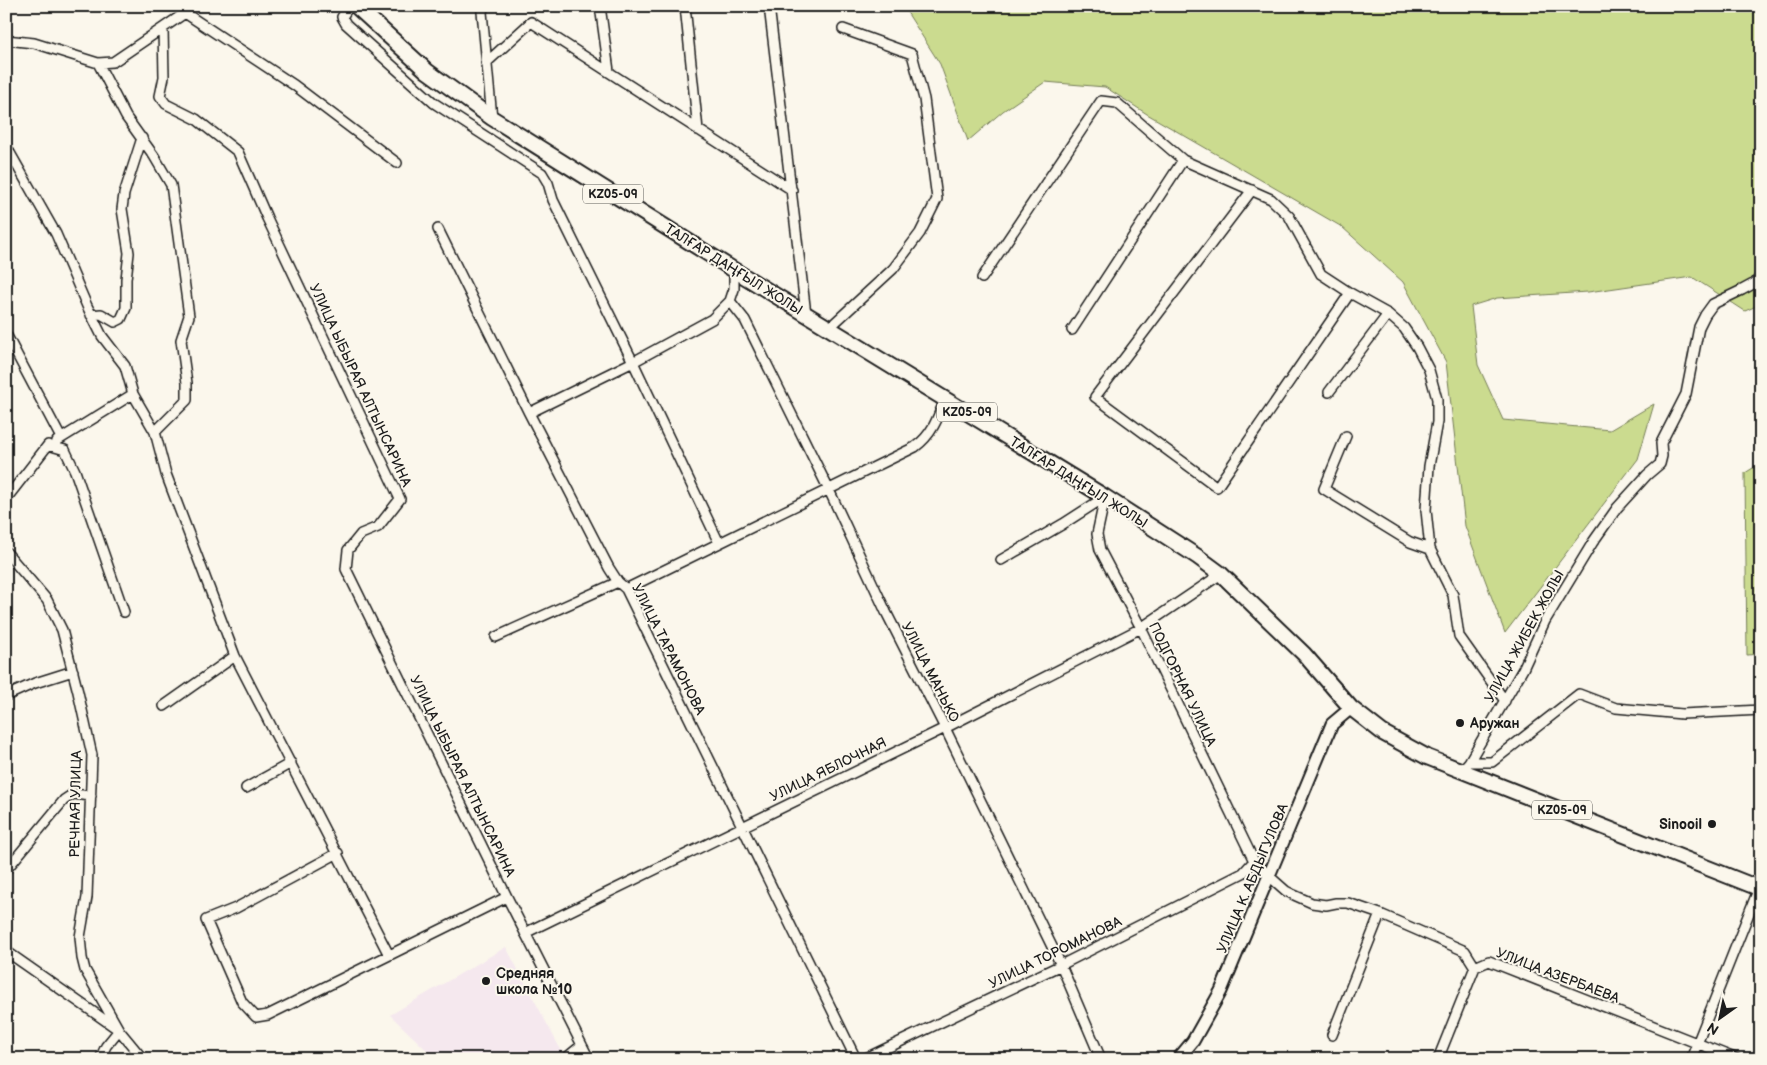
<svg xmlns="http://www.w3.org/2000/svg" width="1767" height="1065" viewBox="0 0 1767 1065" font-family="'Balsamiq Sans',sans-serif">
<rect width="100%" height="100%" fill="#fbf7ec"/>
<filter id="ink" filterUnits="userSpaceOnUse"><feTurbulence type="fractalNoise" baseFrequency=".02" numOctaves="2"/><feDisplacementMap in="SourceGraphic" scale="10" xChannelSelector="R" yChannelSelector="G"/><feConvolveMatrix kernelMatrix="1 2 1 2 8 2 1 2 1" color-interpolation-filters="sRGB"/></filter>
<g filter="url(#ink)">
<path fill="#f5e8ee" d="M506 947 562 1052 553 1059H436L390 1015Z"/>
<path fill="#cbdb8f" stroke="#747c56" d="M903 6H1761V304L1745 311 1692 277 1588 292 1497 298 1471 306 1478 365 1503 420 1610 430 1654 404 1638 459 1505 633 1465 526 1446 362 1403 282 1342 227 1147 114 1105 87 1045 82 1003 111 968 141 940 64Z
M1761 463V654L1747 655 1745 473Z"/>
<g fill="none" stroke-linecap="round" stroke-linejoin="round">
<g stroke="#1c1c1c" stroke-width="12">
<path id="minor" d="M349 6 342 17 346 24 434 103 542 173 548 183 553 200 633 362 719 543
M484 6 482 12 492 118
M600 6 609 71
M685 6 698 130
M769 6 806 314
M185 13 294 85 397 163
M163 28 164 77 160 96 166 104 196 119 238 152 267 218 400 499 378 527 361 534 348 550 346 569 507 897 589 1059
M6 40 34 43 98 63 113 62 185 13
M98 63 126 117 154 156 171 185 189 316 181 340 187 383V400L155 432
M486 63 531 22 792 190
M6 146 56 234 87 306 102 336 125 366 133 394 155 432 166 474 235 656 389 955
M1252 190 1095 397 1217 487 1350 293
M438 229 529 413 609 568 618 582 626 589 856 1059
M982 278 1101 101 1117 103 1183 160
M730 301 745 320 829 490 886 612 945 728 1061 965 1101 1059
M91 315 101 314 115 322 121 319 126 308V279L129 253 122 209 124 194 142 138
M829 328 893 269 920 233 937 199 924 99 912 54 843 29
M1072 330 1183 160 1271 199 1289 216 1321 274 1350 293 1388 314 1404 328 1417 347 1429 370 1437 399V422L1429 466 1426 510 1430 549 1453 595 1459 636 1505 701
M6 334 61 438
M1329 392 1388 314
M529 413 633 362 712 319 730 301 734 289V270
M1346 436 1324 489 1410 542 1430 549
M57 441 133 394
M1105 497 1097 534 1100 550 1141 628 1254 861 1269 876 1286 891 1294 895 1312 903 1326 905 1336 903H1348L1380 914 1465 951 1475 967 1489 961 1737 1059
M6 499 48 445 65 450 75 471 124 612
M6 552 47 600 62 630 78 692 92 755 87 897 80 937 82 958 85 970 119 1030 143 1059
M1001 560 1063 524 1105 497
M626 589 915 447C932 435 938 418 945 399
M496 637 618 582
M6 696 35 683 73 671
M164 706 235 656
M1469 762H1492L1579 694 1616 708 1682 714 1761 710
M1462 770 1469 762 1523 669 1545 621 1593 542 1617 508 1647 475 1660 464 1662 456 1661 443 1686 394 1699 327 1705 315 1713 304 1742 290 1755 283 1761 276
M246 788 291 763
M338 853 236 908 206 920 242 1002 256 1017 268 1015 507 897
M6 870 64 800 73 794 91 796
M525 933 945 728 1141 628 1221 574
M6 951 119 1030 106 1046 100 1059
M1332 1035 1380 914
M565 1059 582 1045
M864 1059 1061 965 1243 873 1254 861
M1438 1059 1475 967
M1691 1059 1759 888"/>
</g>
<g stroke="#1c1c1c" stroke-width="15">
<path id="tertiary" d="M1178 1059 1193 1041 1221 991 1332 724 1351 708"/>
</g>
<g stroke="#1c1c1c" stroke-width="18">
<path id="primary" d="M356 6 427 71 492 118 734 270 1105 497 1198 557 1221 574 1304 654 1351 708 1383 733 1427 757 1761 889"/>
</g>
<use href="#minor" stroke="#fbf7ec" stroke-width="9"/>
<use href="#tertiary" stroke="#fbf7ec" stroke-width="11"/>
<use href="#primary" stroke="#fbf7ec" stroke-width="14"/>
</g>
</g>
<g fill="#1c1c1c" stroke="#fbf7ec" stroke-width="2">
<circle cx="1460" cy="723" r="5"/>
<circle cx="1712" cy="824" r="5"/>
<circle cx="486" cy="981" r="5"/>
</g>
<g text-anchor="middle" stroke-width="4" stroke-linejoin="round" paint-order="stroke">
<g fill="#fbf7ec" stroke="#5f5e5a" stroke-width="1">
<rect x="583" y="184.5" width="60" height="19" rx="4"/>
<rect x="937" y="402.5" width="60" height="19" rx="4"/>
<rect x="1532" y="800.5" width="60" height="19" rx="4"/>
</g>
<g font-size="12" font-weight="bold" fill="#1c1c1c">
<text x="613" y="198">KZ05-09</text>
<text x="967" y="416">KZ05-09</text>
<text x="1562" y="814">KZ05-09</text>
</g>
<g font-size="14" fill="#1c1c1c" stroke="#fbf7ec">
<text transform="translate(734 269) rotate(32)" y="5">ТАЛҒАР ДАҢҒЫЛ ЖОЛЫ</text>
<text transform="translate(361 385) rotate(65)" y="5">УЛИЦА ЫБЫРАЯ АЛТЫНСАРИНА</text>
<text transform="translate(1079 482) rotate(32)" y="5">ТАЛҒАР ДАҢҒЫЛ ЖОЛЫ</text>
<text transform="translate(1524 636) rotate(-61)" y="5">УЛИЦА ЖИБЕК ЖОЛЫ</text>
<text transform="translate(669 649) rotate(63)" y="5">УЛИЦА ТАРАМОНОВА</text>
<text transform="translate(931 672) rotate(63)" y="5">УЛИЦА МАНЬКО</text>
<text transform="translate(1183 684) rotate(64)" y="5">ПОДГОРНАЯ УЛИЦА</text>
<text transform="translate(828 769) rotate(-26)" y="5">УЛИЦА ЯБЛОЧНАЯ</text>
<text transform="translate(463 776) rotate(64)" y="5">УЛИЦА ЫБЫРАЯ АЛТЫНСАРИНА</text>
<text transform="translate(75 804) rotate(-89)" y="5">РЕЧНАЯ УЛИЦА</text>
<text transform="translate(1252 878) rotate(-67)" y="5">УЛИЦА К. АБДЫГУЛОВА</text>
<text transform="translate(1055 952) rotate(-26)" y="5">УЛИЦА ТОРОМАНОВА</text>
<text transform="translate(1558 975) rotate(21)" y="5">УЛИЦА АЗЕРБАЕВА</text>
</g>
<g font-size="14" font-weight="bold" fill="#1c1c1c" stroke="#fbf7ec" text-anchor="start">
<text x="1470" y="728">Аружан</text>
<text x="1702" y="829" text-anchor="end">Sinooil</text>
<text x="496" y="978">Средняя<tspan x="496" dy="16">школа №10</tspan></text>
</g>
</g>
<rect width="1767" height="1065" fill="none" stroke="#fbf7ec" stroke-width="25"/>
<rect x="12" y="12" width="1742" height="1040" fill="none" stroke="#1c1c1c" stroke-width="2" filter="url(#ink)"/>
<g transform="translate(1720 1018) rotate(213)" stroke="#fbf7ec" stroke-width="4" paint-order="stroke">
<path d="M0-4L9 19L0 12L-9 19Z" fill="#1c1c1c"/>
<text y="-8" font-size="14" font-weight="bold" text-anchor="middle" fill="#1c1c1c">N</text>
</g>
</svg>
